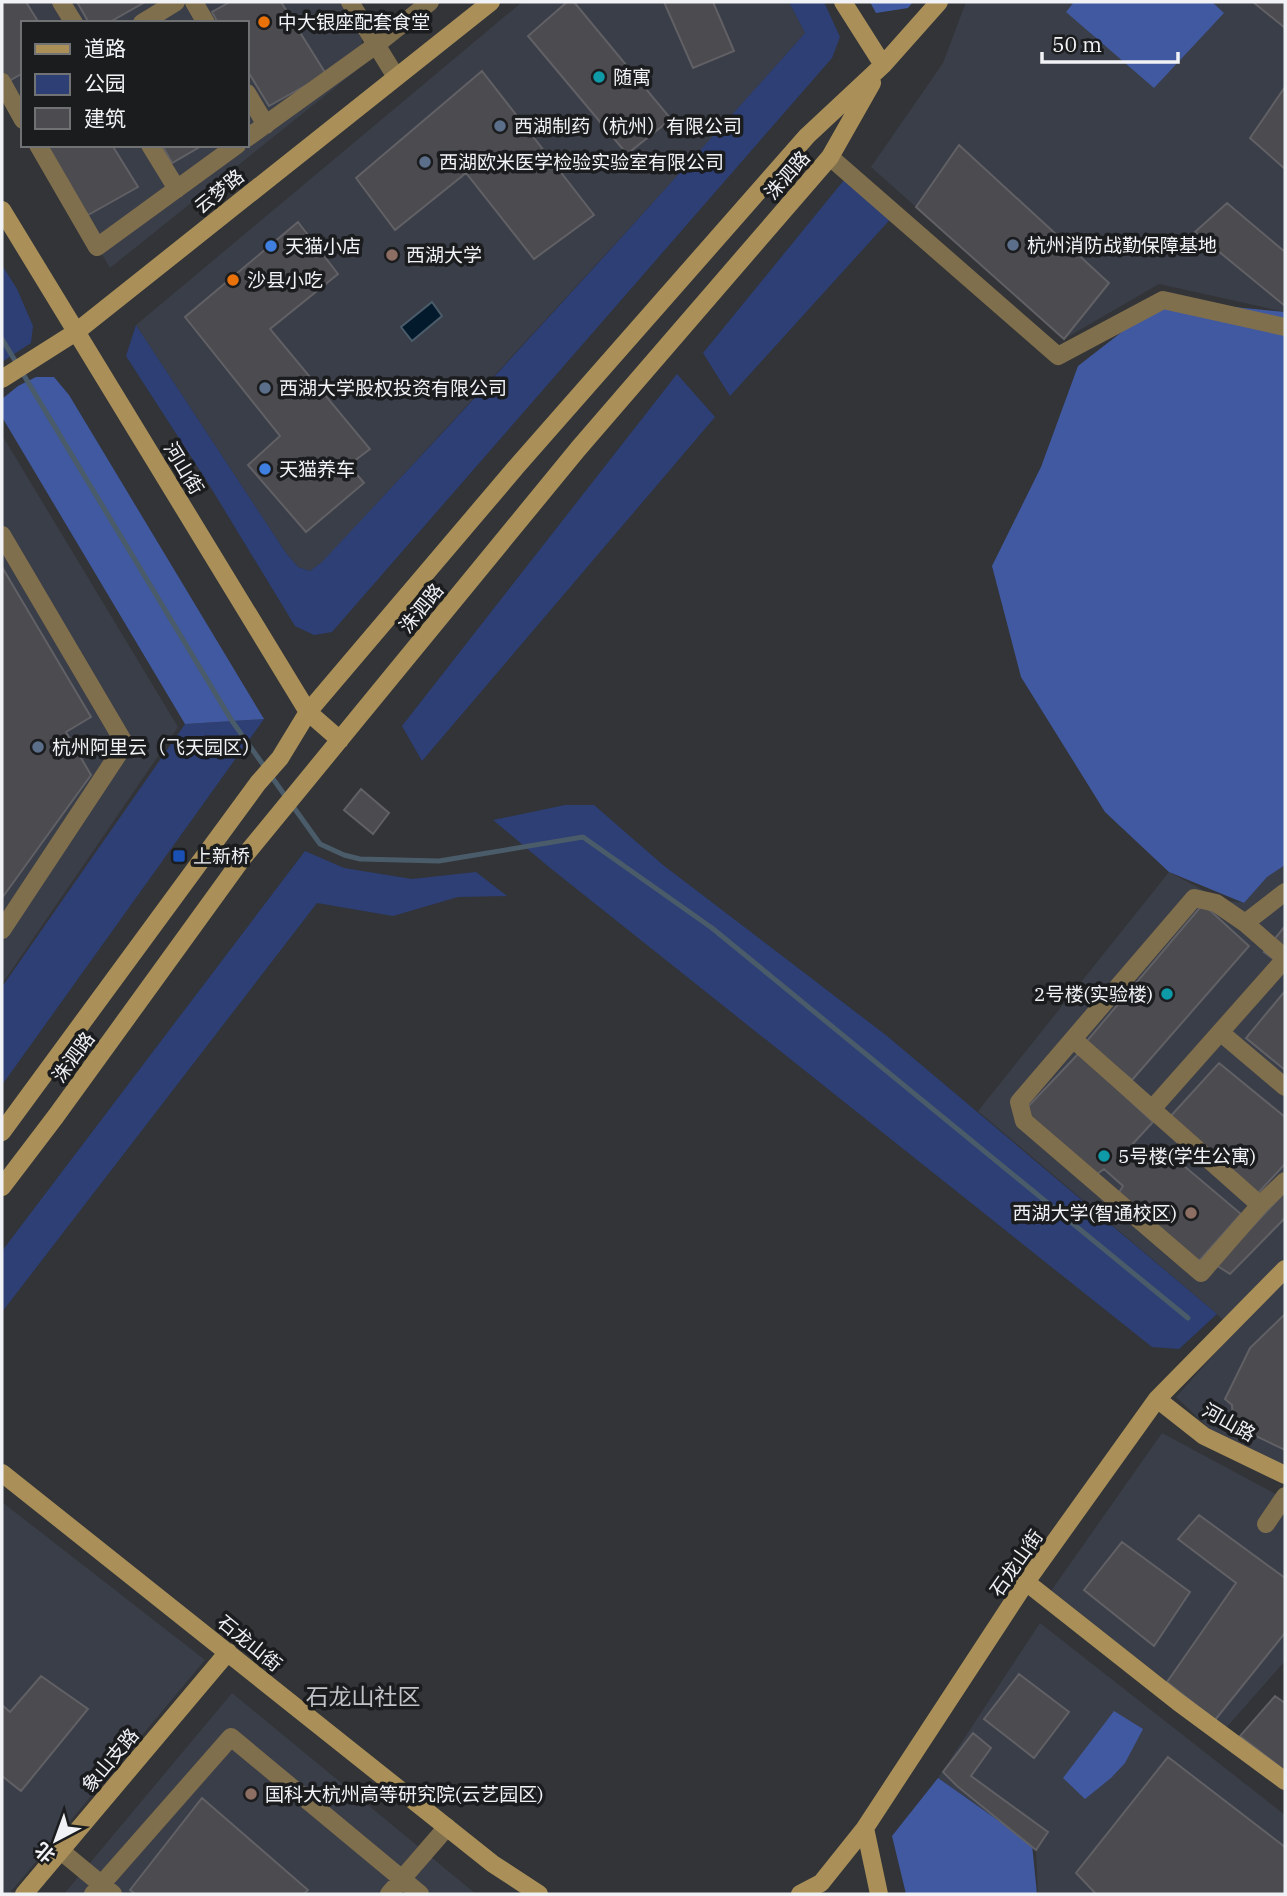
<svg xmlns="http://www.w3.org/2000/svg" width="1287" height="1896" viewBox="0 0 1287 1896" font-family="'IBM Plex Serif','Noto Sans SC',serif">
<rect width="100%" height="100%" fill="#323438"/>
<path fill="#3a3e48" d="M2 2H342L363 34 357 70 110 268 36 145H247V23H23V122L2 88Z
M522 2H789L805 33 703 148 326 559 310 571 298 567 286 553 136 325Z
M966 2H1285V312L1159 284 1064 339 871 167 943 63Z
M2 435 178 727 2 984Z
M1285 865V1466L1212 1431 1176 1397 1234 1332 1217 1314 978 1111 1169 872 1222 900 1244 903 1267 877Z
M1162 1433 1285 1499V1661L1226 1728 1051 1591Z
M2 1502 205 1660 9 1894H2Z
M1040 1623 1285 1815V1894H1038L1036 1850 1032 1844 938 1778Z
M232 1693 476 1894H64Z"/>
<path fill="#2d3f75" d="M789 2H824L840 37 832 58 332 632 314 635 295 626 208 483 126 356 136 325 286 553 298 567 310 571 322 562C485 388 646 212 805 33Z
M849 174 895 214 730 396 703 353Z
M2 265 17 289 33 326 31 343 2 362Z
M677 374 715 417 422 761 402 726Z
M264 719 2 1085V987L185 724Z
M565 805H594L663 865 887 1036 1217 1314 1179 1349 1152 1347 549 867 493 820Z
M305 851 344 868 412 879 476 872 507 896 458 897 393 916 317 903 2 1312V1251Z"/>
<path fill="#4159a0" d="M870 2H913L908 8 876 13Z
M1074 2H1212L1224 13 1154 88 1066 12Z
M1163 300 1285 312V865L1267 877 1244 903 1169 872 1105 812 1021 677 992 566 1041 467 1078 366Z
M36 377H54L69 395 264 719 185 724 2 417V399L18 386Z
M1114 1711 1143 1729 1125 1763 1111 1778 1085 1799 1063 1778Z
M938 1778 1032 1844 1037 1894H906L892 1836Z"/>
<path fill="#031a2d" stroke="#4a5b69" stroke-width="2" d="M432 302 442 316 412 341 401 327Z"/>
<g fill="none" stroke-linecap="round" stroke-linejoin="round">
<path stroke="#4a5b69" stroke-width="5" d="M2 339 232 721 286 797
M292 805 320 844 344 855 360 859 439 861 583 837 712 928 1188 1318"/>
</g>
<path fill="#4b4b50" stroke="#606065" stroke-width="2" d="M2 2H26L39 23H23V73L2 85Z
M77 2H145L108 23H89Z
M230 2H281L326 74 269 106 247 70V23H218L212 12Z
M567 2H574L671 119 627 154 528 36Z
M664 2H713L734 51 693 68Z
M1253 2H1285V28Z
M482 71 594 215 534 259 466 173 395 230 356 178Z
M1285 87V169L1250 138Z
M36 145H112L138 187 81 219Z
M162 145H203L172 163Z
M959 145 1109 283 1064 339 916 207Z
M1227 203 1285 252V306L1195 232Z
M298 222 338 274 270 329 370 449 349 465 364 483 306 532 248 465 280 436 185 317Z
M2 567 91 717 66 732 91 775 2 898Z
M361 789 389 813 373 834 344 810Z
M1203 904 1249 946 1132 1080 1086 1042Z
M1285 926V968L1264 952Z
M1285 991V1070L1246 1038Z
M1079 1053 1153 1122 1128 1149 1146 1164 1164 1149 1241 1214 1190 1271 1113 1202 1123 1186 1104 1169 1093 1177 1022 1113Z
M1219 1063 1285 1117V1164L1258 1193 1169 1118Z
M1285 1192V1218L1230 1274 1216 1265Z
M1285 1314V1450L1233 1425 1232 1405 1225 1399 1250 1348Z
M1199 1515 1285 1578V1633L1215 1720 1167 1682 1236 1583 1178 1539Z
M1122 1542 1190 1592 1154 1646 1084 1590Z
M1019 1674 1069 1712 1034 1758 984 1719Z
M41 1676 88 1709 21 1791 2 1776V1705L10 1712Z
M1275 1696 1285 1703V1771L1240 1736Z
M973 1733 991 1748 971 1776 1048 1832 1036 1850 957 1786 943 1772Z
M1168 1757 1285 1847V1894H1096L1076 1873Z
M202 1798 308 1890 304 1894H135L130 1890Z"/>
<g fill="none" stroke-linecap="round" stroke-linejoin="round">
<path stroke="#806f4d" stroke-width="18" d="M61 2 74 23
M194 2 206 23
M350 2 396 77
M142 23 176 2
M2 82 23 120
M247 93 266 125
M247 138 376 45 430 2
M38 145 97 247 237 145
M150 145 177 189
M830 157 1058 356 1163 300 1285 327
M2 535 125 744 2 930
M1285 892 1245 923 1216 903 1194 898 1019 1102 1024 1121 1201 1273 1260 1205 1285 1181
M1245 923 1285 958
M1220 1032 1285 1087
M1073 1039 1260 1205
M1152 1109 1285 959
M1266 1524 1285 1496
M61 1851 113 1894
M93 1894 231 1737 420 1894
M389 1894 447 1827"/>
<path stroke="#aa9058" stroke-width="18" d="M843 2 883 65
M2 210 308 712 340 740
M2 379 76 332 491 2
M2 1132 258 783 280 758 308 712 517 466 807 136 883 65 939 2
M2 1187 56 1116 242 859 578 449 830 157 872 83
M1157 1399 1204 1436 1285 1475
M2 1473 493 1864 539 1894
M1026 1582 1178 1702 1285 1781
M865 1828 879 1894
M24 1894 228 1652
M800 1894 821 1883 865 1828 1026 1582 1157 1399 1285 1269"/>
</g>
<g fill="#e8710a" stroke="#1b1c1e" stroke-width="2.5">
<circle cx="264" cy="22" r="7"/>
<circle cx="233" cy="280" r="7"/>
</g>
<g fill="#0f9aa8" stroke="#1b1c1e" stroke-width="2.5">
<circle cx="599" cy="77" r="7"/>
<circle cx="1167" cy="994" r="7"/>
<circle cx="1104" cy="1156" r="7"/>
</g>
<g fill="#5c6f8a" stroke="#1b1c1e" stroke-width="2.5">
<circle cx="500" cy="126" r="7"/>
<circle cx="425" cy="162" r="7"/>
<circle cx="1013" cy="245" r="7"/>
<circle cx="265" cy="388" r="7"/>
<circle cx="38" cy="747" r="7"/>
</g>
<g fill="#3f7fe0" stroke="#1b1c1e" stroke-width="2.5">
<circle cx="271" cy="246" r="7"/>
<circle cx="265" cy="469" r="7"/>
</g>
<g fill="#8d6e63" stroke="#1b1c1e" stroke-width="2.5">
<circle cx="392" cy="255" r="7"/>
<circle cx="1191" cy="1213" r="7"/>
<circle cx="251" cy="1794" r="7"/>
</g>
<rect fill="#1a4fb4" stroke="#1b1c1e" stroke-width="2.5" x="172" y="849" width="14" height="14" rx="3.5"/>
<g text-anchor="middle" stroke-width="7" stroke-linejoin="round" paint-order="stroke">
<g font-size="19" fill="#f1f2f5" stroke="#1b1c1e" text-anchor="start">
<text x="278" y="29">中大银座配套食堂</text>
<text x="613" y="84">随寓</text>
<text x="514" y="133">西湖制药（杭州）有限公司</text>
<text x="439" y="169">西湖欧米医学检验实验室有限公司</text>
<text x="1027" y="252">杭州消防战勤保障基地</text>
<text x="285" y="253">天猫小店</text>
<text x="406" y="262">西湖大学</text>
<text x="247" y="287">沙县小吃</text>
<text x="279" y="395">西湖大学股权投资有限公司</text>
<text x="279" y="476">天猫养车</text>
<text x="52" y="754">杭州阿里云（飞天园区）</text>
<text x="193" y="863">上新桥</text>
<text x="1153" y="1001" text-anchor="end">2号楼(实验楼)</text>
<text x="1118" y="1163">5号楼(学生公寓)</text>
<text x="1177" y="1220" text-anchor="end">西湖大学(智通校区)</text>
<text x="265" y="1801">国科大杭州高等研究院(云艺园区)</text>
</g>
<g font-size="19" fill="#f1f2f5" stroke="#1b1c1e">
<text transform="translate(787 175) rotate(-49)" y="7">洙泗路</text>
<text transform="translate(219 191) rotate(-39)" y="7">云梦路</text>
<text transform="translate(184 468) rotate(59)" y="7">河山街</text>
<text transform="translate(421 608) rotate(-51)" y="7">洙泗路</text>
<text transform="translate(73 1057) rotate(-54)" y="7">洙泗路</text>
<text transform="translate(1229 1422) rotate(29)" y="7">河山路</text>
<text transform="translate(1016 1563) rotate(-55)" y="7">石龙山街</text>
<text transform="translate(250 1643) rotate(39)" y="7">石龙山街</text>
<text transform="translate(110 1760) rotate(-50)" y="7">象山支路</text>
</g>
<g font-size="23" fill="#c0c2c7" stroke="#1b1c1e">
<text x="363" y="1705">石龙山社区</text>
</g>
</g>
<rect width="1287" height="1896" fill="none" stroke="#f1f2f5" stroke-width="7"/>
<rect x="21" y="21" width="228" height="126" fill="#1b1c1e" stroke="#717274" stroke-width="2"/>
<rect x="35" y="44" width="35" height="10" fill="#aa9058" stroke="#717274" stroke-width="2"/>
<text x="84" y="56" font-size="21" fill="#f1f2f5">道路</text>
<rect x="35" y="74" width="35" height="21" fill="#2d3f75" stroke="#717274" stroke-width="2"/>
<text x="84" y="91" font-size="21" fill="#f1f2f5">公园</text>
<rect x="35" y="108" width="35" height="21" fill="#4b4b50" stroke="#717274" stroke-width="2"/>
<text x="84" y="126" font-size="21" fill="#f1f2f5">建筑</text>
<g transform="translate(56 1840) rotate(221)" stroke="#1b1c1e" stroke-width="5" paint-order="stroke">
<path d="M0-5L12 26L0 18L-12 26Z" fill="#f1f2f5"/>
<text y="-10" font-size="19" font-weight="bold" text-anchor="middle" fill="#f1f2f5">北</text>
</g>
<path d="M1042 52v10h136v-10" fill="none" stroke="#f1f2f5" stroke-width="3.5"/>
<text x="1052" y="52" font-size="21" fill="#f1f2f5" stroke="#1b1c1e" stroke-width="5" paint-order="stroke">50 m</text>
</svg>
